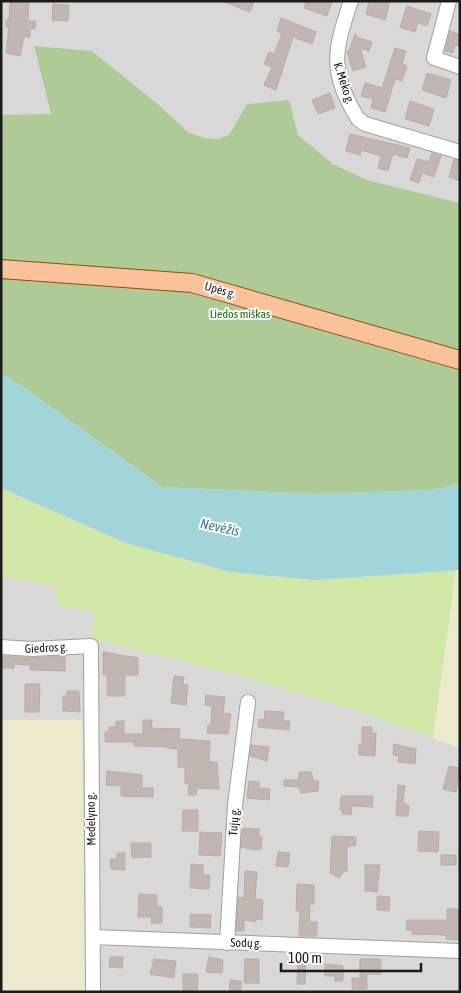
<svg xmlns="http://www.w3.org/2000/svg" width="461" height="993" viewBox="0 0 461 993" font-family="'Asap Condensed',sans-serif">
<rect width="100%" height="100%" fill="#ede7e1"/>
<path fill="#d9d8d9" d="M1 1H460V203L367 180 333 164 298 135 247 104 229 135 218 139 204 138 188 132 159 105 92 51 51 114 1 115Z
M1 576 55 587 57 606 93 611V638L245 677 363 713 460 748V992H85L82 720H1Z"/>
<path fill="#ece9cc" d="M456 570H460V748L433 738Z
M1 720H82L85 992H1Z"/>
<path fill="#d0e7a7" d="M1 488 126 543 316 580 456 570 433 738 363 713 245 677 92 638 93 611 57 606 55 587 1 576Z"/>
<path fill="#aecb97" d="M34 46 92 51 159 105 188 132 204 138 218 139 229 135 247 104 289 100 298 135 333 164 367 180 460 203V484L432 490 314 494 162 487 9 377 1 375V115L51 114Z"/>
<path fill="#a2d5da" d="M1 375 9 377 162 487 314 494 432 490 460 484V570L316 580 231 572 126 543 1 488Z"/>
<path fill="#c1b6b1" stroke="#beaca4" d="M10 1H29L28 21H36L35 29H30V37H24L20 56 6 53 9 27H6V20H9Z
M222 1H254L250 12Z
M306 1H332L327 16 304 8Z
M369 1H390L385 20 366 14Z
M53 4 69 5 68 21 52 20Z
M407 6 431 14 427 26 418 23 415 32 400 27Z
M281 18 316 32 312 44 293 37 276 90 264 85 272 67 264 64 269 52 274 54 282 33 277 31Z
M450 31 460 34V46L455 45 453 53 445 51Z
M355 33 357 37 372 42 369 51 360 48 366 67 353 71 347 52 350 48Z
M395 48 406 51 402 64 407 66 402 81 395 79 385 112 371 108 373 99 361 96 365 83 382 88Z
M427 73 451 80 446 98 422 90Z
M330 93 335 108 318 114 312 100Z
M410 101 434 109 429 126 405 119Z
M350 134 410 148 407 158 393 154 388 171 378 168 381 156 361 150 360 155 346 151Z
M432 153 441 156 434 177 422 173 419 183 410 180 417 159 429 162Z
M454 159 460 161V181L449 177Z
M103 652 138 658V675H125V696H107V675H103Z
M1 656 31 658 65 656V671L30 670V665L14 664V668H1Z
M174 676 184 677 183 684 188 685 186 705 171 703Z
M25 684H40L39 712H25Z
M67 691H79L80 712 63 711V696H67Z
M206 695 225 697 223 713 231 714 228 734 207 733 208 725H211L212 706 205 705Z
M265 711 284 712 283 721H290L289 730 258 727 259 719 264 720Z
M143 720H152L151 728 180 729 179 739 210 741 209 762H217L219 789 197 788 196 795H188L189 784H185V767H178V749L168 748V747L134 746V742H105V732H109V727H116V721H124V734H143Z
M362 727H372V733H376L375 756 359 755V744L362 745Z
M394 744 416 749 415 764 398 762 399 756 393 755Z
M251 745 269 747 267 761 250 756Z
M449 766 460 768 456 792 443 789Z
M107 771 142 775V788H153V797L121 796V786L106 785Z
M299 772H311L314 781H319L318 791 301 793 299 787 284 786V780H299Z
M249 781 259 782V788L270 789 269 800 247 798Z
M398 785 405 786 403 802 409 806 408 816H396Z
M341 796H373L372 807 352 806 351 815 342 814 343 810H340Z
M183 810H198V831H182Z
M243 828 259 829V836L262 837 261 849 255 850 241 847Z
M419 831 439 832 438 852 418 851Z
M200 832 222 833 220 856 199 855Z
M332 836 356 837V845L347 847V871H344L339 878 330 873Z
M131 843H151V857L132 858Z
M278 852 290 853 288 867 276 866Z
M117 853H125V870L111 869 110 859H117Z
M441 855H456V865H441Z
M191 864 203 865V875H210L209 889 190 888Z
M365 865H380L377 892 365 891Z
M245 871 257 872 255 899 263 900 262 920 256 919V922L244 920V931H236L238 897 244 898Z
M297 884 314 885V904H310L309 922H317V936H299L300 911H296Z
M139 894 157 895V906L162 907V923H151L152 917H138Z
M377 896 390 897 389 911 377 910Z
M447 909H458L460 940 446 939V935L412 934V930H406L407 920H447Z
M190 914 211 915 210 928 190 927Z
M110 957H123L122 968 109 967Z
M209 957 223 960 222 973 206 972Z
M298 958H306L305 984H297Z
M154 959 176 961 174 978 150 974Z
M245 959H259V983H244Z
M360 959H381V974H367V989H352V978H360Z
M325 964 343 966V981H335V976H325Z
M183 974H198L197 992 183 991Z
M230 980 241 981V992H229Z"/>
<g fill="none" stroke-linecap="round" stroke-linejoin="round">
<g stroke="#9f9f9f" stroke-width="16">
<path id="minor" d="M351 1C334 51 329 71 358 119L365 124 460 152
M449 1 434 58 460 67
M1 647 32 649 91 646 93 992
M93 937 460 951
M227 943 235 805 248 702"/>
</g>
<g stroke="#8f4d04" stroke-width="20">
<path id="major" d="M1 269 192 283 460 360"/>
</g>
<use href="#minor" stroke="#fff" stroke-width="14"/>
<use href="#major" stroke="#f9c29a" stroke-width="18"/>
</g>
<g text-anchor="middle" stroke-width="4" stroke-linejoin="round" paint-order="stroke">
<g font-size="12" fill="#1b1b1b" stroke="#fff">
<text transform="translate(344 83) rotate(72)" y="4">K. Meko g.</text>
<text transform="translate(220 290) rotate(16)" y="4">Upės g.</text>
<text transform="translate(46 648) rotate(-3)" y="4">Giedros g.</text>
<text transform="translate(91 819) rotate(-91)" y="4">Medelyno g.</text>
<text transform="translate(234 822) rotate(-86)" y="4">Tujų g.</text>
<text transform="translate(246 943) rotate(2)" y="4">Sodų g.</text>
</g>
<g font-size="12" fill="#14750e" stroke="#fff">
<text x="240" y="318">Liedos miškas</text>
</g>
<g font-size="14" font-style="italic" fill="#457b99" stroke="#fff">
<text transform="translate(220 527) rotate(12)" y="5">Nevėžis</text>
</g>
</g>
<rect width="461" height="993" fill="none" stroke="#1b1b1b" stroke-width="5"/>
<path d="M281 963v8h140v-8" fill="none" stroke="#1b1b1b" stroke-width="2.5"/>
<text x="288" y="963" font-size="15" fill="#1b1b1b" stroke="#ffffff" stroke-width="4" paint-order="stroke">100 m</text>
</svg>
